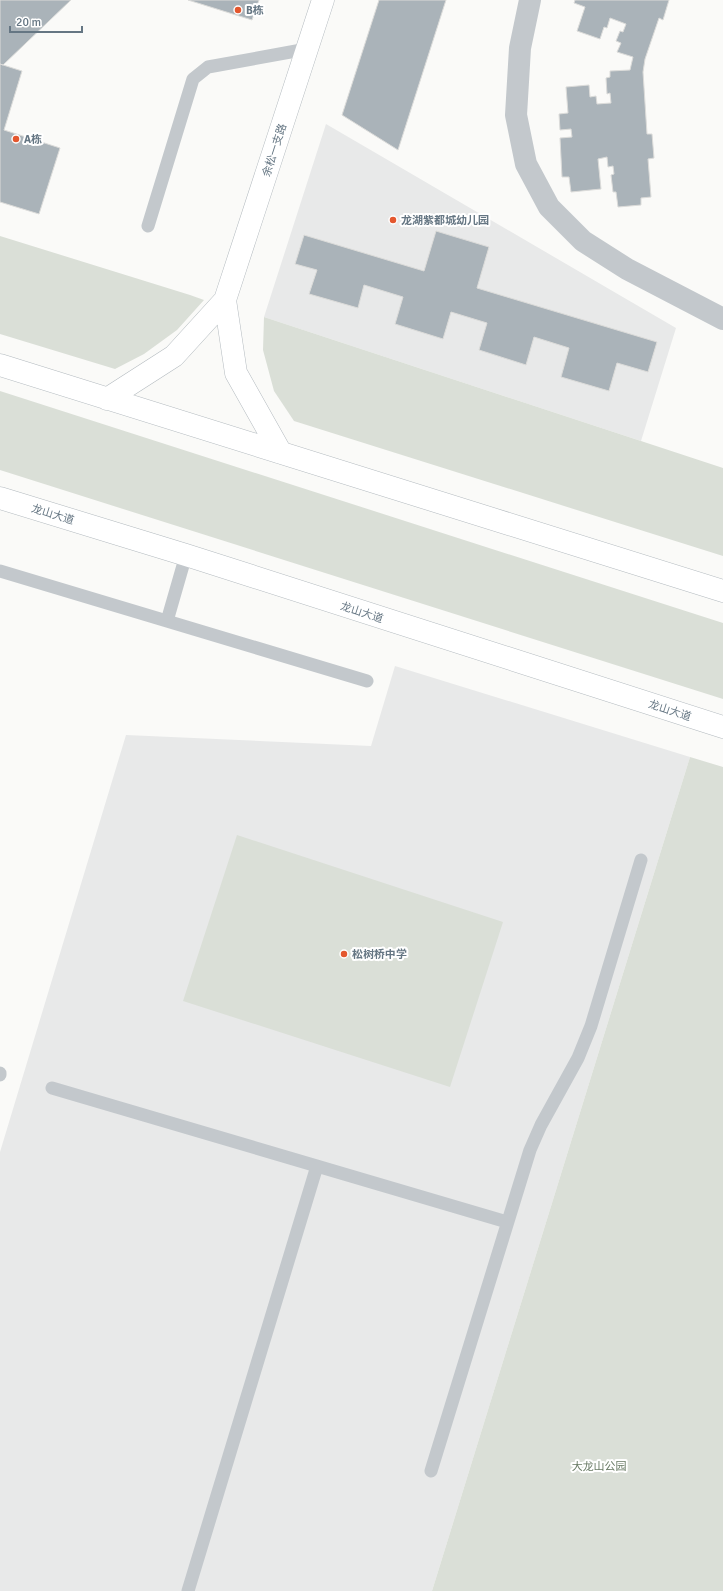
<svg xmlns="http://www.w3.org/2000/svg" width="723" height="1591" viewBox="0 0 723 1591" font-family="Signika,'Noto Sans SC',sans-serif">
<rect width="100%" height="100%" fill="#fafaf8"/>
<path fill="#e8e9e9" d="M326 124 676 328 641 441 264 317Z
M395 666 690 757 432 1591H0V1152L126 735 371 746Z"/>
<path fill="#dadfd7" d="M0 236 190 295 204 300 177 330 144 354 115 369 0 334Z
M264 317 723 468V556L294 421 274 391 263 350Z
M0 391 723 623V699L0 470Z
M690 757 723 767V1591H432Z
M237 835 503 922 450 1087 183 1001Z"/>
<path fill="#aab3b9" stroke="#dcdcda" d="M0 0H71L3 65 0 64Z
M188 0H259L252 20Z
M379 0H446L398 150 342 115Z
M575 0H669L663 20 659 18 645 59 643 72 647 134H652L654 158 648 159 651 197 641 198V205L618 207 616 192H613L611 175 614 174 613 166 608 167 607 157 598 159 601 189 571 192 569 177H562L560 138 572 137 571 129 560 130 559 114 568 113 566 87 589 85 590 97 596 96 597 104 611 103 610 93 607 94 606 78 610 77V71L630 70 633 57 617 52 621 43 616 41 620 31 623 32 626 24 610 18 607 28 604 27 600 39 577 31 585 7 574 3Z
M0 64 22 71 4 130 60 148 39 214 0 202Z
M436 231 489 247 477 288 657 342 648 372 617 363 609 391 561 377 569 348 534 337 526 365 479 350 487 323 451 312 443 339 395 324 403 297 364 285 358 308 309 294 317 270 295 264 304 235 424 271Z"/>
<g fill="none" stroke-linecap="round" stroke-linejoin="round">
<g stroke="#b3babf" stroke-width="23">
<path id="secondary" d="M225 300 236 373 281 453
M0 365 723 591
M107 399 174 356 225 300 323 0
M0 498 186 555 723 727"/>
</g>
<path stroke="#c3c8cc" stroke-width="13" d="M148 226 193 79 208 67 307 49
M0 571 367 681
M167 621 186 555
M0 1075V1073
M52 1088 507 1222
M431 1471 530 1150 541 1125 578 1058 591 1026 641 860
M188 1591 317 1166"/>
<path stroke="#c3c8cc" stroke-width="22" d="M530 0 520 48 516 115 526 164 549 207 583 241 627 269 723 319"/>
<use href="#secondary" stroke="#fff" stroke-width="22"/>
</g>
<g fill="#e4572e" stroke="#fff" stroke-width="1.5">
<circle cx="238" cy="10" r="4"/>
<circle cx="16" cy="139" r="4"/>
<circle cx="393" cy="220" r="4"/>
<circle cx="344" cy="954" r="4"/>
</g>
<g text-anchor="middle" stroke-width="4" stroke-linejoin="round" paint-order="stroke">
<g font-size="11" font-weight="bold" fill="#657683" stroke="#fff" text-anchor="start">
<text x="246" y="14">B栋</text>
<text x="24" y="143">A栋</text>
<text x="401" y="224">龙湖紫都城幼儿园</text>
<text x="352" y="958">松树桥中学</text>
</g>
<g font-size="11" fill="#657683" stroke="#fff">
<text transform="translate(274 150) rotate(-72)" y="4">余松一支路</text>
<text transform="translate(53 514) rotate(17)" y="4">龙山大道</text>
<text transform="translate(362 612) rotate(18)" y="4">龙山大道</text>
<text transform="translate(670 710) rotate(18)" y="4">龙山大道</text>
</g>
<g font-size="11" fill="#687a64" stroke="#fff">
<text x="599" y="1470">大龙山公园</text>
</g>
</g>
<path d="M10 26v6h72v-6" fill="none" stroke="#657683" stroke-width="2"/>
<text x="16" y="26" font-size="12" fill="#657683" stroke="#ffffff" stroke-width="3" paint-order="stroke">20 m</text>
</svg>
